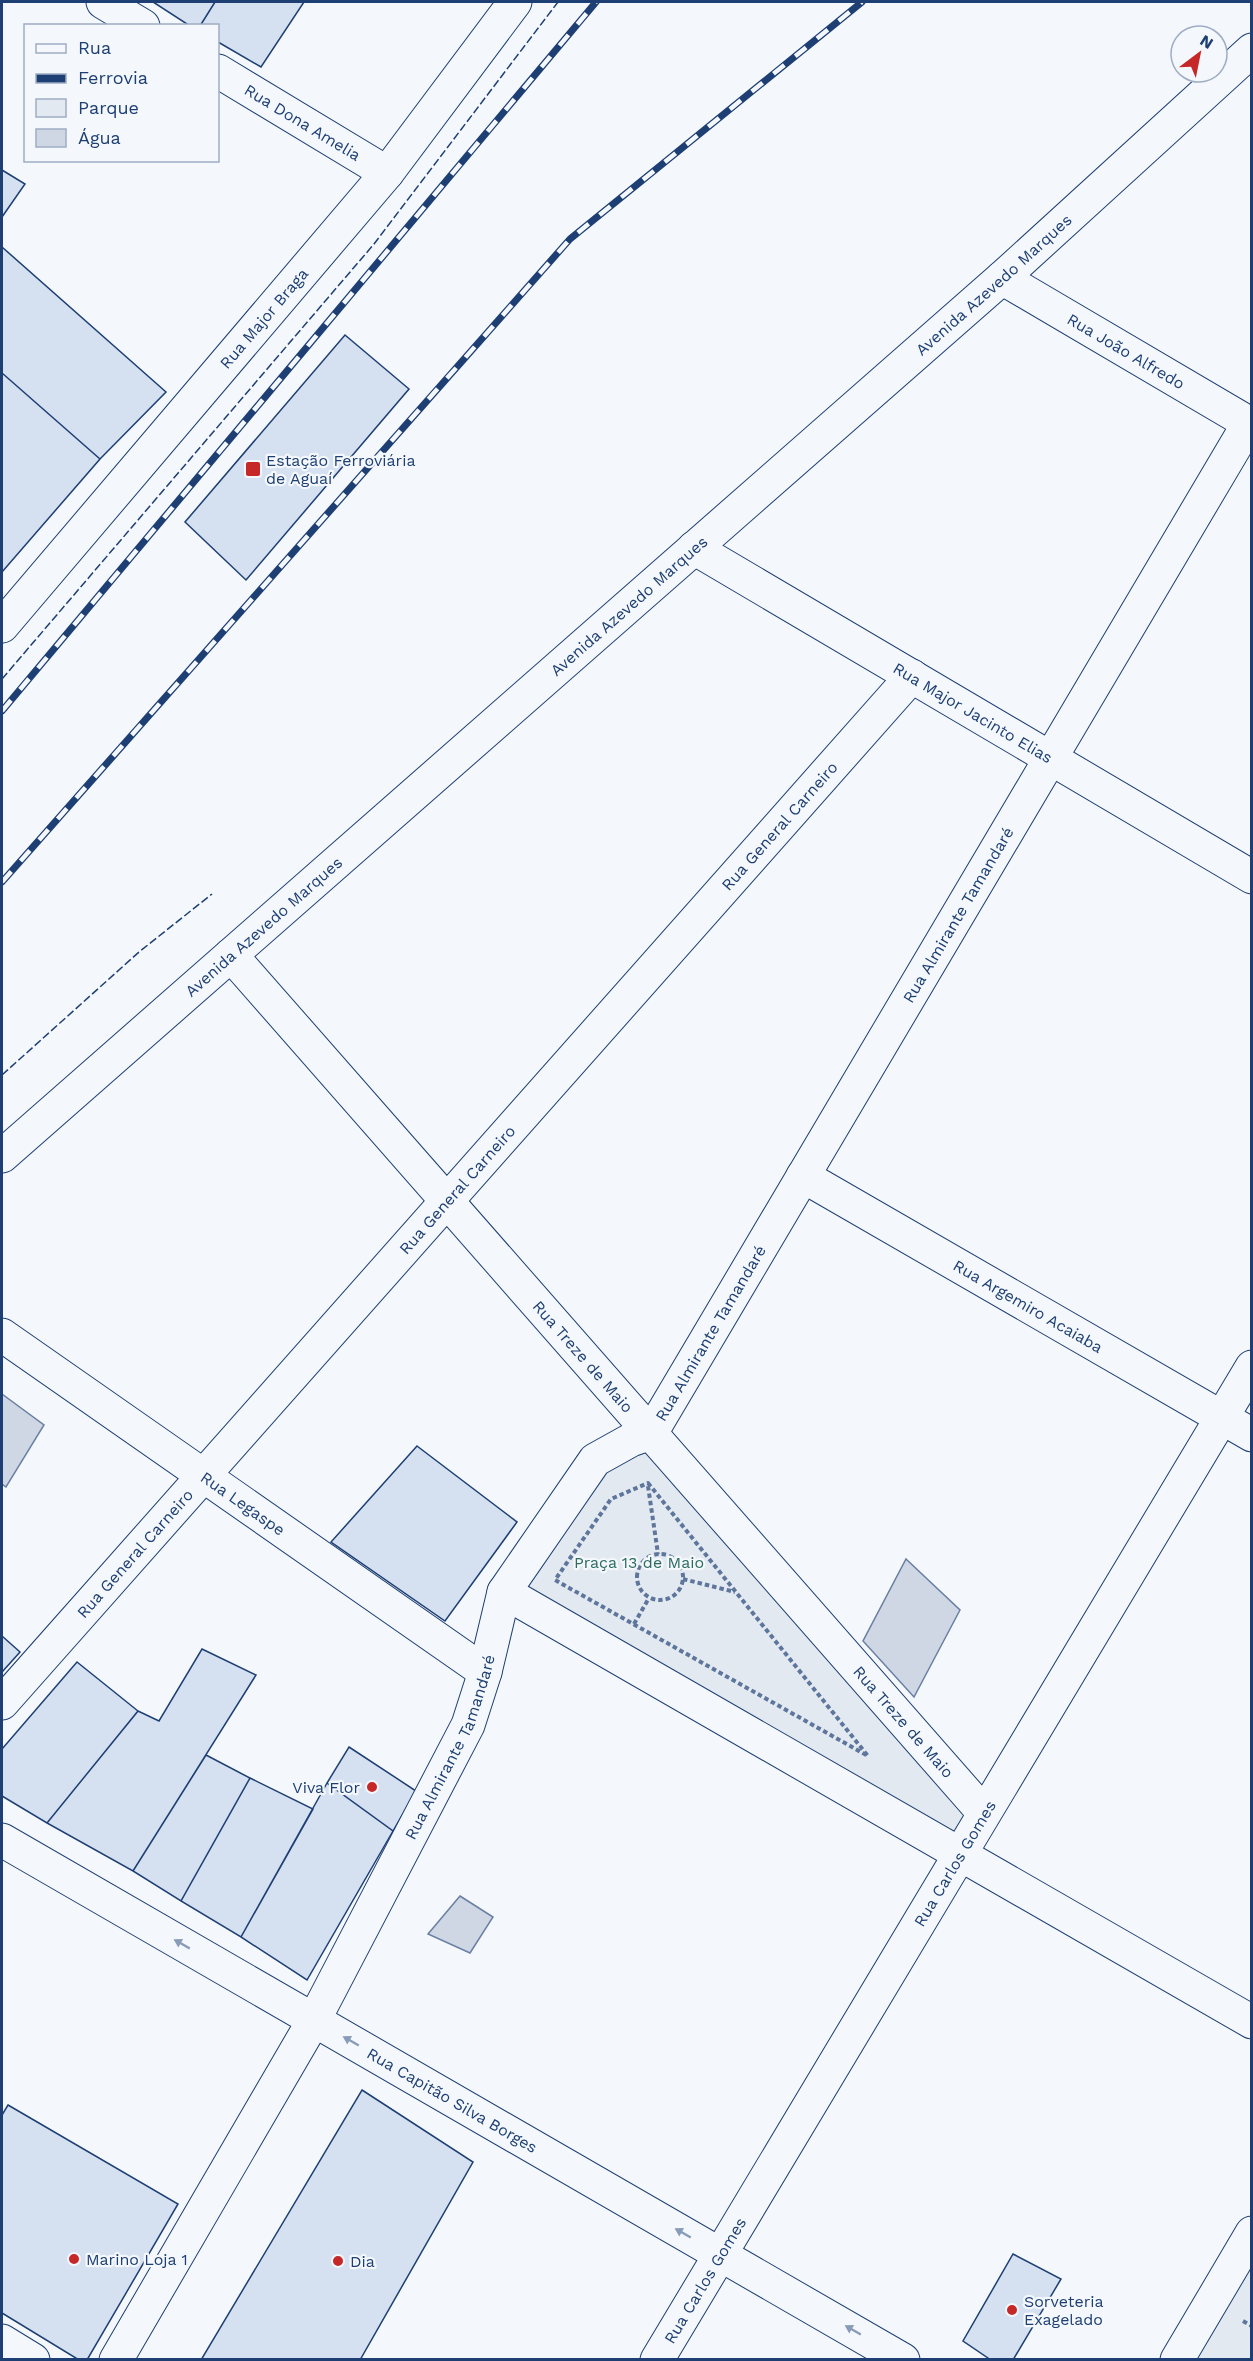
<svg xmlns="http://www.w3.org/2000/svg" width="1253" height="2361" viewBox="0 0 1253 2361" font-family="'Work Sans',sans-serif">
<rect width="100%" height="100%" fill="#f4f7fb"/>
<path fill="#e3e9f0" stroke="#687fa3" stroke-width="1.5" d="M651 1433 984 1813 959 1854 504 1592 595 1460Z
M1251 2233V2359H1177Z"/>
<path fill="#cfd7e4" stroke="#687fa3" stroke-width="1.5" d="M2 1394 44 1425 6 1487 2 1484Z
M906 1559 960 1610 914 1697 863 1641Z
M460 1896 493 1917 470 1953 428 1934Z"/>
<path fill="#d5e0f0" stroke="#1d3f73" stroke-width="1.5" d="M153 2H215L200 26H190Z
M215 2H304L261 67 218 42V26H200Z
M2 170 25 184 2 217Z
M2 247 166 392 100 459 2 373Z
M345 335 409 389 246 580 185 522Z
M2 373 100 459 2 572Z
M417 1446 517 1522 445 1621 331 1542Z
M2 1636 20 1652 2 1672Z
M202 1649 256 1675 133 1871 47 1823 138 1711 159 1721Z
M77 1662 138 1711 47 1823 2 1796V1749Z
M349 1747 416 1791 393 1831 327 1783Z
M206 1755 250 1778 181 1901 133 1871Z
M250 1778 313 1809 241 1937 181 1901Z
M327 1783 393 1831 307 1980 241 1937Z
M362 2090 473 2162 360 2360H201Z
M8 2105 178 2204 87 2360H79L2 2313V2115Z
M1013 2254 1061 2279 1013 2360H991L963 2341Z"/>
<g fill="none" stroke-linecap="round" stroke-linejoin="round">
<g stroke="#1d3f73" stroke-width="35">
<g id="minor">
<path d="M103 2 143 26"/>
<path id="s1" d="M218 71 387 173"/>
<path id="s2" d="M1002 278 1252 425"/>
<path id="s3" d="M694 548 1252 877"/>
<path id="s4" d="M2 626 387 173 515 2"/>
<path id="s5" d="M231 955 984 1813"/>
<path id="s6" d="M2 1156 1002 278 1252 50"/>
<path id="s7" d="M803 1176 1252 1435"/>
<path id="s8" d="M2 1335 485 1672"/>
<path d="M504 1592 1252 2022"/>
<path id="s9" d="M2 1703 912 676"/>
<path id="s10" d="M2 1840 903 2360"/>
<path d="M2 2341 33 2360"/>
<path id="s11" d="M116 2360 314 2020 468 1725 485 1672 504 1592 595 1460 631 1440 651 1433 1249 423"/>
<path id="s12" d="M657 2360 1252 1367"/>
<path d="M1177 2360 1252 2233"/>
</g>
</g>
<path stroke="#5e769c" stroke-width="4" stroke-dasharray="4.5 3" stroke-linecap="butt" d="M648 1483 868 1756 555 1580 611 1499Z
M648 1486 658 1554
M637 1577a23 23 0 1 1 46 0a23 23 0 1 1-46 0Z
M683 1579 735 1592
M634 1624 649 1598
M1243 2321 1252 2326"/>
<use href="#minor" stroke="#f4f7fb" stroke-width="33"/>
<g stroke="#1d3f73" stroke-width="7">
<path id="rail" d="M2 711 596 2
M2 882 570 239 862 2"/>
</g>
<use href="#rail" stroke="#f4f7fb" stroke-width="4.5" stroke-dasharray="14" stroke-linecap="butt"/>
<path stroke="#1d3f73" stroke-width="1.5" stroke-dasharray="8 3" stroke-linecap="butt" d="M2 679 374 244 558 2
M2 1075 139 952 212 894"/>
</g>
<defs><path id="oneway-solid" d="M-6-.8H1V-3.2L6.5 0L1 3.2V.8H-6Z" transform="scale(1.5)"/></defs>
<g fill="#889bb7">
<use href="#oneway-solid" transform="translate(182 1944) rotate(-150)"/>
<use href="#oneway-solid" transform="translate(351 2041) rotate(-150)"/>
<use href="#oneway-solid" transform="translate(683 2233) rotate(-150)"/>
<use href="#oneway-solid" transform="translate(853 2330) rotate(-150)"/>
</g>
<g fill="#c62828" stroke="#f4f7fb" stroke-width="2">
<rect x="245" y="461" width="16" height="16" rx="3"/>
<circle cx="372" cy="1787" r="6"/>
<circle cx="74" cy="2259" r="6"/>
<circle cx="338" cy="2261" r="6"/>
<circle cx="1012" cy="2310" r="6"/>
</g>
<g text-anchor="middle" stroke-width="4.5" stroke-linejoin="round" paint-order="stroke">
<g font-size="16" fill="#1d3f73" stroke="#f4f7fb">
<text dy="6" stroke="none"><textPath href="#s1" startOffset="99">Rua Dona Amelia</textPath></text>
<text dy="6" stroke="none"><textPath href="#s6" startOffset="1320">Avenida Azevedo Marques</textPath></text>
<text dy="6" stroke="none"><textPath href="#s4" startOffset="404">Rua Major Braga</textPath></text>
<text dy="6" stroke="none"><textPath href="#s2" startOffset="144">Rua João Alfredo</textPath></text>
<text dy="6" stroke="none"><textPath href="#s6" startOffset="834">Avenida Azevedo Marques</textPath></text>
<text dy="6" stroke="none"><textPath href="#s3" startOffset="324">Rua Major Jacinto Elias</textPath></text>
<text dy="6" stroke="none"><textPath href="#s9" startOffset="1172">Rua General Carneiro</textPath></text>
<text dy="6" stroke="none"><textPath href="#s11" startOffset="1689">Rua Almirante Tamandaré</textPath></text>
<text dy="6" stroke="none"><textPath href="#s6" startOffset="348">Avenida Azevedo Marques</textPath></text>
<text dy="6" stroke="none"><textPath href="#s9" startOffset="686">Rua General Carneiro</textPath></text>
<text dy="6" stroke="none"><textPath href="#s7" startOffset="260">Rua Argemiro Acaiaba</textPath></text>
<text dy="6" stroke="none"><textPath href="#s11" startOffset="1203">Rua Almirante Tamandaré</textPath></text>
<text dy="6" stroke="none"><textPath href="#s5" startOffset="534">Rua Treze de Maio</textPath></text>
<text dy="6" stroke="none"><textPath href="#s8" startOffset="294">Rua Legaspe</textPath></text>
<text dy="6" stroke="none"><textPath href="#s9" startOffset="200">Rua General Carneiro</textPath></text>
<text dy="6" stroke="none"><textPath href="#s5" startOffset="1020">Rua Treze de Maio</textPath></text>
<text dy="6" stroke="none"><textPath href="#s11" startOffset="699">Rua Almirante Tamandaré</textPath></text>
<text dy="6" stroke="none"><textPath href="#s12" startOffset="579">Rua Carlos Gomes</textPath></text>
<text dy="6" stroke="none"><textPath href="#s10" startOffset="520">Rua Capitão Silva Borges</textPath></text>
<text dy="6" stroke="none"><textPath href="#s12" startOffset="93">Rua Carlos Gomes</textPath></text>
</g>
<g font-size="16" fill="#1d3f73" stroke="#f4f7fb" text-anchor="start">
<text x="266" y="466">Estação Ferroviária<tspan x="266" dy="18">de Aguaí</tspan></text>
<text x="360" y="1793" text-anchor="end">Viva Flor</text>
<text x="86" y="2265">Marino Loja 1</text>
<text x="350" y="2267">Dia</text>
<text x="1024" y="2307">Sorveteria<tspan x="1024" dy="18">Exagelado</tspan></text>
</g>
<g font-size="16" fill="#2c6c60" stroke="#f4f7fb">
<text x="639" y="1568">Praça 13 de Maio</text>
</g>
</g>
<rect width="1253" height="2361" fill="none" stroke="#1d3f73" stroke-width="6"/>
<rect x="24" y="24" width="195" height="138" fill="#f4f7fb" stroke="#9eadc5" stroke-width="1.5"/>
<rect x="36" y="44" width="30" height="9" fill="#f4f7fb" stroke="#9eadc5" stroke-width="1.5"/>
<text x="78" y="54" font-size="18" fill="#1d3f73">Rua</text>
<rect x="36" y="74" width="30" height="9" fill="#1d3f73" stroke="#9eadc5" stroke-width="1.5"/>
<text x="78" y="84" font-size="18" fill="#1d3f73">Ferrovia</text>
<rect x="36" y="99" width="30" height="18" fill="#e3e9f0" stroke="#9eadc5" stroke-width="1.5"/>
<text x="78" y="114" font-size="18" fill="#1d3f73">Parque</text>
<rect x="36" y="129" width="30" height="18" fill="#cfd7e4" stroke="#9eadc5" stroke-width="1.5"/>
<text x="78" y="144" font-size="18" fill="#1d3f73">Água</text>
<g transform="translate(1199 54) rotate(32)"><circle r="28" fill="#f4f7fb" stroke="#9eadc5" stroke-width="1.5"/>
<path d="M0-4.5L10 22L0 15L-10 22Z" fill="#c62828"/>
<text y="-9" font-size="16" font-weight="bold" text-anchor="middle" fill="#1d3f73">N</text>
</g>
</svg>
